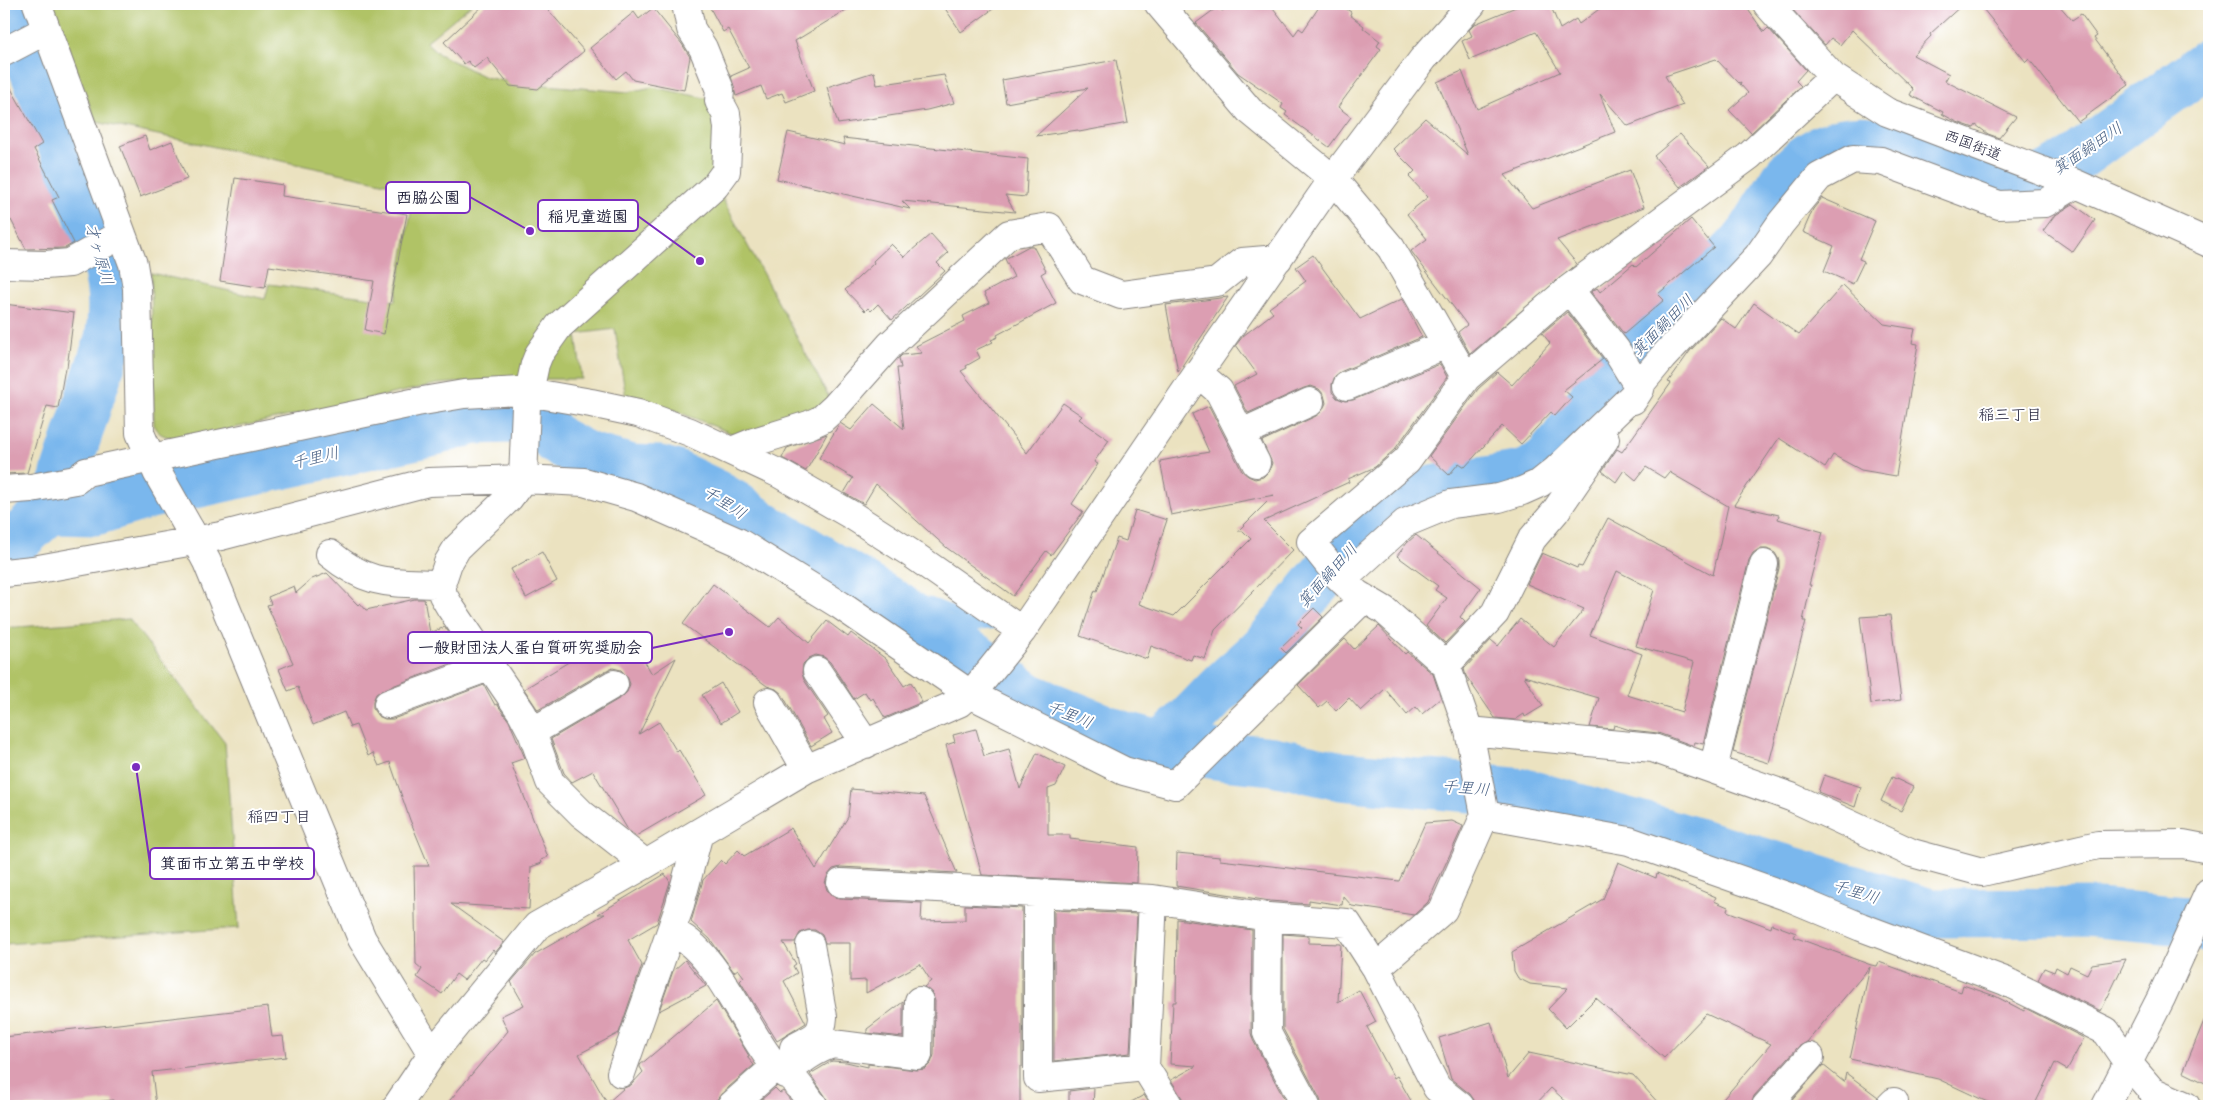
<svg xmlns="http://www.w3.org/2000/svg" width="2213" height="1110" viewBox="0 0 2213 1110" font-family="Pangolin,'Klee One',sans-serif">
<rect width="100%" height="100%" fill="#fff"/>
<filter id="ink" filterUnits="userSpaceOnUse"><feTurbulence type="fractalNoise" baseFrequency=".02" numOctaves="2"/><feDisplacementMap in="SourceGraphic" scale="10" xChannelSelector="R" yChannelSelector="G"/><feConvolveMatrix kernelMatrix="1 2 1 2 8 2 1 2 1" color-interpolation-filters="sRGB"/></filter>
<filter id="wash" filterUnits="userSpaceOnUse"><feTurbulence type="fractalNoise" baseFrequency=".0096" numOctaves="4" result="noise"/><feDisplacementMap in="SourceGraphic" scale="20" xChannelSelector="R" yChannelSelector="G"/><feGaussianBlur stdDeviation="1.12" result="paint"/><feColorMatrix in="noise" values="0 0 0 0 0 0 0 0 0 0 0 0 0 0 0 0 0 1.4 0 .05"/><feComposite in="paint" operator="in"/></filter>
<g filter="url(#wash)">
<rect width="100%" height="100%" fill="#ebe2c0"/>
<path fill="#b0c366" stroke="#697250" d="M52 4H472L426 42 439 54 485 77 510 82 628 92 652 87 710 99 717 114 718 168 522 378 438 384 192 437C179 438 160 440 154 426L151 273 265 299 269 284 395 301 415 189 96 122Z
M720 194 830 399 823 406 738 436 671 409 669 412 626 398 615 329 576 334 582 379H541L564 334Z
M129 619 225 743 239 928 4 944V628Z"/>
<g fill="none" stroke-linecap="round" stroke-linejoin="round">
<path stroke="#7ab7ed" stroke-width="8" d="M898 607 911 599 931 602 947 608 977 627 994 625
M926 651 936 635"/>
<path stroke="#7ab7ed" stroke-width="49" d="M9 4 105 260C113 287 114 311 109 339L66 470 56 510
M4 540 20 537 45 514 56 510 95 511 150 494 439 430 475 420 516 419 535 422 543 426 556 440 588 457 632 469 660 470 674 474 710 491 736 506 766 528 800 547 898 607 936 635 976 658 1028 697 1118 734 1159 745 1223 756 1273 761 1341 776 1525 793 1664 832 1930 913 2086 912 2186 921 2209 929
M1159 745C1186 728 1205 702 1229 680 1244 666 1260 655 1273 638 1317 585 1363 512 1433 490L1522 475 1531 472 1547 460 1564 440 1601 386 1640 346 1664 326 1748 238 1785 179C1807 152 1838 137 1872 141 1888 143 1905 151 1920 156 1933 161 1947 164 1960 169 1979 177 2001 189 2022 186 2036 184 2049 175 2061 169L2209 62"/>
</g>
<g id="blocks">
<path fill="#dc9eb2" fill-rule="evenodd" d="M485 4H543L584 51 538 89 510 86 487 58 474 68 468 61 464 64 444 42Z
M708 4H856L795 41 814 91 786 102 782 93 766 99 761 86 736 96 731 76 749 68 728 29 723 32Z
M942 4H1000L961 32Z
M1231 4H1270L1294 35 1299 28 1303 31 1321 4H1339L1351 12 1350 15 1364 26 1363 28 1380 41 1377 46 1381 49 1338 107 1351 117 1329 147 1285 115 1287 112 1281 108 1283 104 1238 73 1196 23 1219 6 1222 11Z
M1523 4H1550L1560 29 1576 19 1579 24 1606 4H1744L1764 32 1768 28 1806 70 1796 81 1801 86 1751 133 1729 110 1748 93 1740 84 1741 82 1739 83 1716 59 1665 76 1683 105 1628 126 1600 94 1615 132 1505 175 1532 208 1630 170 1644 207 1557 240 1577 264 1470 354 1458 332 1467 325 1411 251 1427 239 1407 214 1428 197 1409 177 1415 171 1393 149 1425 118 1468 155 1437 82 1462 71 1477 109 1560 72 1536 32 1470 60 1462 41 1472 36 1469 30 1475 24Z
M1796 4H1963L1930 34 1931 36 1913 55 1949 74 1945 81 2016 117 1999 138 1988 134 1976 125 1974 128 1957 122 1942 114 1943 112 1910 95 1913 89 1852 30 1840 45 1831 38 1825 45 1791 8Z
M1979 4H2058L2072 20 2081 14 2097 36 2094 38 2129 85 2078 122 2029 59 2026 62Z
M653 8 682 44 690 57 684 90 633 80 626 71 616 79 590 48 634 12 639 19Z
M1116 60 1128 123 1079 132 1078 130 1036 136 1088 88 1006 103 1002 80Z
M874 72 877 85 944 75 954 103 927 110 838 124 827 87Z
M4 76 42 144 34 149 59 197 52 200 74 243 65 248 26 249 11 220 4 223Z
M788 132 845 145 843 138 1028 159 1026 197 1005 195 1015 212 902 201 910 209 777 179Z
M1680 134 1709 166 1680 187 1654 156Z
M145 136 150 150 172 141 187 179 140 197 120 146Z
M235 178 283 185 282 196 407 214 384 334 365 330 374 281 269 266 265 288 220 281Z
M1822 198 1875 221 1859 259 1864 261 1853 284 1824 271 1834 246 1803 232 1813 209Z
M2073 204 2095 220 2073 252 2043 231 2054 216Z
M1691 219 1714 247 1658 294 1664 300 1624 334 1591 292 1597 288 1600 292 1633 264 1636 267Z
M931 234 948 253 937 263 945 271 892 320 878 304 871 311 868 308 865 311 845 290 874 263 873 261 891 244 904 257Z
M1029 246H1033L1046 271 1041 274 1056 303 997 335 998 337 991 340 993 342 976 350 980 358 966 366 967 368 961 371 1027 453 1063 403 1082 416 1079 419 1109 440 1094 462 1098 464 1072 504 1083 512 1051 555 1046 551 1013 596 947 548 876 484 864 504 844 493 853 478 819 458 838 426 840 423 851 430 874 404 904 429 897 368H901L899 358 902 355 922 353 916 346 965 321 963 316 989 303 984 293 1014 277 1005 259Z
M1313 255 1360 319 1402 299 1422 337 1340 372 1335 376 1332 384V392L1337 398 1345 401 1353 400 1440 364 1447 377 1395 449 1375 467 1348 479 1349 482 1264 521 1293 550 1215 630 1205 659 1193 655 1191 660 1151 646 1147 659 1080 636 1095 590 1097 591 1117 538 1126 541 1135 510 1167 520 1139 604 1174 616 1251 539 1243 531H1238L1274 495 1171 515 1160 461 1209 452 1192 414 1209 406 1242 471 1248 476 1255 479 1263 477 1269 471 1272 463 1262 441 1316 416 1322 411 1326 403 1324 395 1319 389 1311 386 1304 388 1248 413 1234 386 1257 374 1236 345 1243 336 1273 313 1269 308 1306 281 1296 267Z
M1843 285 1884 324 1915 329 1912 343 1918 344 1896 476 1861 470 1833 455 1825 468 1779 438 1734 505 1779 515 1778 519 1823 532 1809 585H1811L1803 621H1806L1769 763 1733 752 1779 568V560L1775 553 1767 549H1759L1753 553 1749 560 1703 744 1695 742 1694 746 1658 733 1630 730 1614 725 1613 729 1590 727 1599 698 1524 676 1543 706 1525 717 1524 714 1515 720 1495 718 1466 676 1464 669 1491 640 1498 646 1520 619 1554 647 1584 609 1527 584 1542 553 1577 568 1578 566 1582 567 1608 518 1713 575 1728 506 1669 472 1664 478 1646 467 1636 480 1624 470 1616 482 1602 471 1617 449 1622 452 1671 383 1668 382 1690 351 1721 318 1736 329 1754 303 1799 335ZM1617 571 1654 590 1636 646 1694 662 1682 712 1627 695 1642 654 1590 635Z
M1228 297 1178 372 1166 305Z
M4 304 74 313 67 368H65L58 408 47 406 27 473 4 474Z
M1567 312 1603 359 1564 390 1572 397 1555 416 1551 412 1521 444 1502 426 1465 467 1459 463 1449 475 1429 456 1478 389 1497 372 1512 385 1550 343 1542 333Z
M827 434 806 471 782 458 787 448Z
M1416 535 1481 588 1460 617 1465 622 1445 643 1426 626 1447 598 1435 590 1438 586 1397 556 1407 543Z
M542 552 557 581 526 598 511 569Z
M327 573 358 605 360 603 366 610 415 599H424L430 633 445 627 453 639 461 660 382 690 376 694 373 701V709L378 716 385 719H393L484 685 495 705 497 704 509 721 525 758 511 763 548 857 541 860 542 863 531 867 529 909 451 904 504 942 495 953 493 950 485 960 482 958 464 980 456 974 442 994 417 977 422 969 416 964 414 866H429L410 820 390 762 379 766 373 753 368 756 356 725 350 727 344 712 313 725 298 687 288 691 279 669 293 663 267 605 271 604 268 597 294 586 296 593 312 579Z
M713 584 770 627 779 617 809 643 827 621 848 637 851 633 886 659 904 686 911 682 922 702 885 718 873 698 870 700 865 692 854 699 830 662 824 657 816 655 809 658 803 664 802 673 804 680 828 716 824 719 832 733 811 746 782 694 776 689 767 686 683 624Z
M1314 608 1323 617 1286 653 1281 648 1302 628 1298 624Z
M1890 615 1901 700 1871 704 1860 617Z
M1379 626 1405 654 1407 652 1433 674 1441 698 1422 714 1416 707 1407 715 1385 689 1361 711 1349 698 1336 711 1327 701 1319 708 1298 685 1345 639 1354 649Z
M617 638 621 645 624 643 627 648 630 646 637 657 641 655 652 674 676 658 639 734 659 722 677 752 679 750 706 795 636 836 628 830 593 771 572 782 564 773 551 739 622 697 627 692 630 684 627 676 621 670 613 668 607 670 538 710 524 689 595 646 597 649Z
M721 683 738 712 721 723 702 695Z
M976 729 984 756 1009 749 1020 789 1037 753 1065 767 1056 786 1048 789V835H1070V839L1138 847 1137 883 982 875 946 745 955 742 953 735Z
M1824 775 1861 787 1855 807 1818 792Z
M1892 777 1913 787 1901 811 1881 801Z
M851 789 924 796 957 873 841 867 833 869 828 875 825 883 827 890 832 896 840 899 922 903 921 921 965 920V905L1022 908V1067H1020V1106H829L826 1097 810 1074 832 1061 846 1062 868 1067V1064L916 1070 925 1069 931 1063 934 1055 935 1001 932 993 924 987 931 981 920 964 866 993V980L850 981V943H825L822 935 815 930H808L800 933 795 942H783L796 964 793 966 797 973 784 981 806 1023 777 1041 740 981 744 977 738 969 734 972 710 939 691 922 703 880 721 860 725 864 738 850 744 856 791 828 816 869 848 817Z
M1452 821 1463 826 1428 902 1414 915 1352 906 1343 896 1342 905 1309 900V904L1270 901 1176 886 1177 853 1220 857V860L1399 881 1425 823Z
M1618 862 1656 878 1657 873 1695 888 1716 897 1714 901 1728 907 1727 911 1771 928 1772 924 1796 933 1794 937 1871 965 1877 966 1879 962 1961 992 1963 985 1995 996 2024 1011 2025 1008 2084 1038 2067 1070 2055 1063 2034 1106H1996L1938 1079 1850 1059 1870 967 1807 1042 1798 1047 1754 1096 1751 1106H1717L1771 1044 1706 1014 1664 1058 1596 998 1566 1028 1548 1009 1568 988 1530 984 1518 978 1514 971 1512 952 1603 899Z
M665 874 670 882 657 923 628 940 642 965 619 1033 579 1054 607 1103 624 1088 631 1085 643 1072 640 1067V1065L716 1001 749 1056 747 1057 754 1065 721 1094 716 1101V1106H445L508 1031 501 1016 524 1005 511 982 535 954 605 914H598Z
M1054 910 1137 914 1130 1053 1054 1061Z
M1177 919 1252 930 1251 1033 1253 1040 1288 1106H1185L1182 1098 1171 1080 1196 1066 1170 1064 1173 1002H1176Z
M1283 934 1309 936V943L1341 944 1338 1002 1359 990 1376 1022 1367 1027 1394 1078 1397 1076 1414 1106H1322L1320 1099 1283 1029Z
M2126 959 2101 1011 2038 980 2044 968 2054 972 2056 967 2067 973 2070 966 2087 974 2092 964Z
M685 960 706 986 659 1011 673 971Z
M903 1002V1037L867 1033V1029Z
M268 1007 272 1037 283 1036 286 1057 152 1072 156 1106H114L113 1100 60 1106H4V1037Z
M2208 1011H2209V1085L2183 1072Z
M1491 1022 1508 1078 1529 1053 1633 1075 1661 1106H1571L1551 1088 1534 1106H1475L1474 1100 1470 1094 1451 1079 1439 1038Z
M1823 1065 1844 1082 1846 1073 1878 1097 1875 1106H1787Z
M775 1088 780 1093 783 1091 795 1106H754Z
M1094 1088 1093 1106H1069V1091Z
M1144 1095 1151 1106H1124Z"/>
</g>
</g>
<g filter="url(#ink)">
<use href="#blocks" fill-opacity="0" stroke="#86827e" stroke-width="1"/>
<g fill="none" stroke-linecap="round" stroke-linejoin="round">
<g stroke="#86827e" stroke-width="30">
<path id="minor" d="M37 4 133 264 137 288 140 433 157 472 190 530
M1159 4 1249 110 1333 179 1391 248 1466 378 1407 460 1311 542 1338 576 1357 594 1384 610 1446 665 1469 731 1653 748 1791 797 1912 853 1982 872 2098 845 2183 844 2209 849
M1767 4 1833 77 1887 112 2074 183 2209 243
M4 52 46 30
M4 264 45 265 70 263 122 234
M1569 289 1616 350 1640 389 1633 400
M1198 373 1219 391 1256 463
M1466 378 1569 289 1749 156 1833 77
M1347 386 1446 344
M1242 433 1310 402
M732 451 754 442 809 425 822 419 835 407 890 345 1009 234 1049 227 1082 280 1121 295 1217 282 1242 262 1278 259
M4 490 31 488 76 480 86 472 109 467 417 402 464 394 522 391 591 403 638 413 690 432 780 474 853 516 909 552 1022 631
M330 554C370 587 392 582 441 584
M4 573 33 570 221 536 428 482 523 479 584 482 636 497 738 542 840 605 970 694 1124 771 1175 785 1364 598
M1342 580 1405 523 1451 504 1499 498 1522 491 1540 483 1555 471 1640 389 1642 382 1662 358 1758 256 1781 223 1819 177 1853 159 1881 161 1999 205 2045 203 2076 184
M1446 665 1495 613 1532 539 1555 512 1605 439
M817 671 866 744
M768 702 806 769
M388 704 491 666
M532 732 614 684
M1713 769 1764 564
M1485 815 1629 841 1789 897 1861 927 2005 981 2106 1031 2128 1063
M646 864 582 814 550 782 532 732 522 713 450 607 443 595 441 584 448 563 457 548 509 498 523 479 526 406 535 364 539 354 559 326 715 186 726 171 728 128 726 114 719 101 720 90 703 48 691 29 686 4
M841 883 1153 899 1268 917 1347 923 1376 968 1437 1088 1460 1106
M1038 893V1078L1145 1067
M1153 899 1145 1067 1169 1106
M1268 917 1267 1033 1306 1106
M671 932C713 946 743 1025 770 1059 776 1068 786 1072 793 1079 801 1087 807 1097 814 1106
M1376 968 1443 910 1485 815 1469 731
M794 1048C811 1038 822 1038 823 1017L810 945
M432 1054 537 926 646 864 806 769 959 703 977 687 1022 631 1198 373 1333 179 1423 59 1472 4
M621 1073 679 908 699 833
M785 1074C799 1062 815 1049 833 1044L918 1055 919 1001
M731 1106 776 1066
M1766 1106 1810 1057
M1890 1106 1894 1102"/>
</g>
<g stroke="#86827e" stroke-width="30">
<path id="tertiary" d="M190 530 207 562 362 939 432 1054 397 1106
M2128 1063 2152 1091 2186 1106
M2106 1106 2161 998 2209 892"/>
</g>
<use href="#minor" stroke="#fff" stroke-width="28"/>
<use href="#tertiary" stroke="#fff" stroke-width="28"/>
</g>
</g>
<g text-anchor="middle" stroke-width="4" stroke-linejoin="round" paint-order="stroke">
<g font-size="15" fill="#22223b" stroke="#fff">
<text transform="translate(1973 145) rotate(21)" y="5">西国街道</text>
</g>
<g font-size="16" font-style="italic" fill="#455e82" stroke="#fff">
<text transform="translate(2087 148) rotate(-34)" y="6">箕面鍋田川</text>
<text transform="translate(100 254) rotate(74)" y="6">才ヶ原川</text>
<text transform="translate(1662 325) rotate(-45)" y="6">箕面鍋田川</text>
<text transform="translate(315 457) rotate(-13)" y="6">千里川</text>
<text transform="translate(725 502) rotate(32)" y="6">千里川</text>
<text transform="translate(1327 575) rotate(-48)" y="6">箕面鍋田川</text>
<text transform="translate(1070 714) rotate(22)" y="6">千里川</text>
<text transform="translate(1466 787) rotate(5)" y="6">千里川</text>
<text transform="translate(1856 891) rotate(17)" y="6">千里川</text>
</g>
<g font-size="16" fill="#22223b" stroke="#fff">
<text x="2010" y="420">稲三丁目</text>
<text x="279" y="822">稲四丁目</text>
</g>
</g>
<path fill="none" stroke="#7b2cbf" stroke-width="2" d="M530 231L470 197M700 261L638 216M729 632L652 648M136 767L150 864"/>
<g fill="#7b2cbf" stroke="#fff" stroke-width="2">
<circle cx="530" cy="231" r="5"/>
<circle cx="700" cy="261" r="5"/>
<circle cx="729" cy="632" r="5"/>
<circle cx="136" cy="767" r="5"/>
</g>
<g fill="#fff" stroke="#7b2cbf" stroke-width="2">
<rect x="386" y="182" width="84" height="31" rx="5"/>
<rect x="538" y="200" width="100" height="31" rx="5"/>
<rect x="408" y="632" width="244" height="31" rx="5"/>
<rect x="150" y="848" width="164" height="31" rx="5"/>
</g>
<g font-size="16" text-anchor="middle" font-weight="bold" fill="#22223b">
<text x="428" y="203">西脇公園</text>
<text x="588" y="222">稲児童遊園</text>
<text x="530" y="653">一般財団法人蛋白質研究奨励会</text>
<text x="232" y="869">箕面市立第五中学校</text>
</g>
<rect width="2213" height="1110" fill="none" stroke="#fff" stroke-width="20"/>
</svg>
